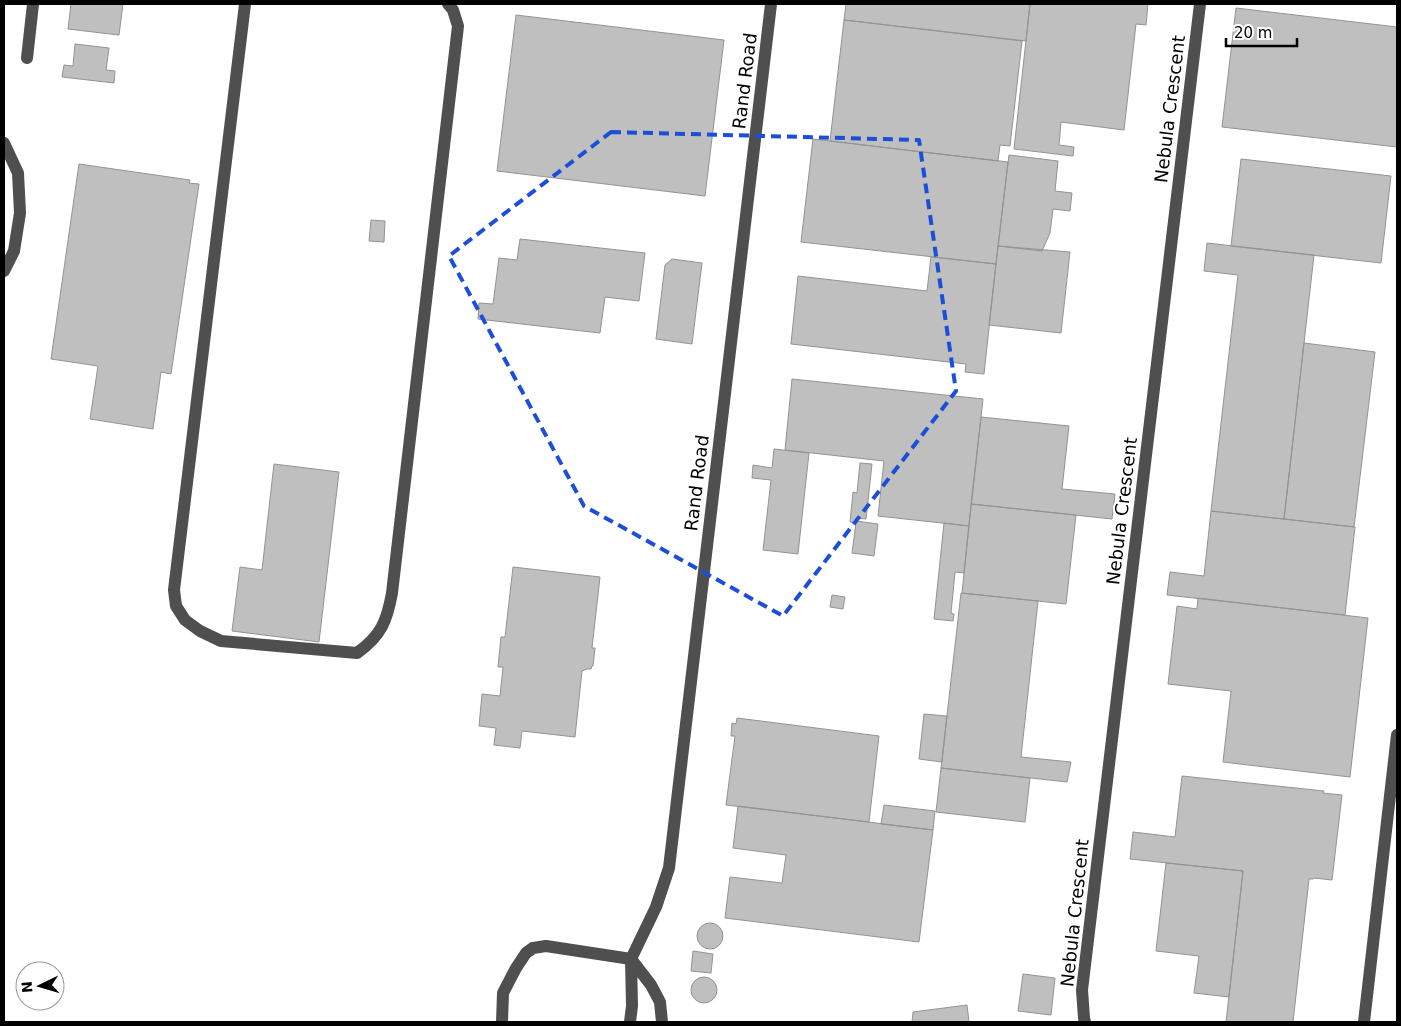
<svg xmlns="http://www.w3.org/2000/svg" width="1401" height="1026" viewBox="0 0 1401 1026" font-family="'DejaVu Sans',sans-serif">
<rect width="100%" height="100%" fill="#fff"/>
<path fill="#bfbfbf" stroke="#939393" d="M71 4H123L119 35 68 29Z
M846 4H1030L1026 41 844 20Z
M1030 4H1148L1146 25 1136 24 1124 130 1061 122 1059 145 1074 147 1073 156 1014 149Z
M1236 8 1397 27V147L1222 127Z
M516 15 724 40 705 196 497 171Z
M844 20 1022 41 1010 146 1000 145 998 161 830 141Z
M75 44 109 48 106 70 115 71 114 83 62 77 64 65 73 66Z
M813 139 1008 162 996 264 801 242Z
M1009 155 1058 161 1055 191 1072 193 1070 211 1053 209 1050 233 1042 251 998 246Z
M1241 159 1391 176 1381 263 1231 246Z
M79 164 190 180 189 183 199 184 171 374 161 372 153 429 90 419 98 366 51 359Z
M371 220 385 221 384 242 369 241Z
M520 239 645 253 639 301 605 297 600 333 478 319 479 303 493 304 499 258 517 260Z
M1207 243 1314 255 1284 519 1211 511 1238 275 1204 271Z
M998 246 1070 252 1061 333 989 325Z
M931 257 996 264 984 374 965 372 966 364 791 344 798 276 927 291Z
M672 259 702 263 692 344 656 339 665 265Z
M1304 343 1375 352 1354 527 1284 519Z
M792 379 983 399 969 526 878 516 884 461 785 450Z
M981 417 1069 426 1062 489 1115 494 1112 519 971 504Z
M774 449 809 453 798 554 763 550 771 480 752 478 753 465 772 468Z
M860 463 872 464 866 519 856 518V521L878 524 874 556 852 553 856 523 850 522 853 492 857 493Z
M274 464 339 472 319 642 232 631 240 567 262 570Z
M971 504 1076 515 1066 604 962 593Z
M1211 511 1355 527 1345 615 1167 595 1170 572 1204 576Z
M944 523 969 526 964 573 955 572 951 613 954 614 953 621 934 619Z
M513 567 600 577 592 648H595L593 666H592L591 669H587L582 671 575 737 522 731 520 748 494 745 496 728 479 726 482 694 500 696 503 667H498L501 637H505Z
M961 593 1038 601 1021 757 1071 762 1067 782 941 768Z
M832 595 845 597 843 609 830 607Z
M1198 598 1368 618 1350 777 1223 762 1231 691 1168 684 1177 606 1197 609Z
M924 714 947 716 942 762 919 759Z
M737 718 879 736 869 822 726 805 735 736H731L732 723 736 724Z
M941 768 1030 778 1025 822 936 812Z
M1182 776 1324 791 1323 793 1342 795 1332 880 1314 878 1313 879H1309L1293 1022H1226L1243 871 1130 859 1133 832 1175 837Z
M884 805 935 811 933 830 881 824Z
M738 806 933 830 919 942 725 918 730 877 782 883 786 855 733 848Z
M1166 863 1243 871 1229 997 1194 993 1199 956 1156 951Z
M697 936a13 13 0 1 1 26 0a13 13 0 1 1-26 0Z
M693 951 713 954 711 973 691 971Z
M1023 974 1055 978 1051 1015 1018 1011Z
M691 990a13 13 0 1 1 26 0a13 13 0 1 1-26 0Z
M967 1005 969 1022H912L913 1012Z"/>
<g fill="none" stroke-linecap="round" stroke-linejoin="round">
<path stroke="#4f4f4f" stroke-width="12" d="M245 4 174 590 176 606 185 620 200 631 221 641 357 653C381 636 387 621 392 593L458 26 453 10 448 4
M27 58 33 4
M4 143 18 173 20 213 14 251 4 271
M502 1022 503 993 516 968 526 953 533 948 546 946 631 959 651 985 660 1002 662 1022
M630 1022 632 1006 631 959 656 907 669 868 771 4
M1085 1022 1084 1018 1082 990 1200 4
M1364 1022 1397 735"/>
</g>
<path fill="none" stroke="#1d4ed8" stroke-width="4" stroke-dasharray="10 6" stroke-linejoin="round" d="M611 132 919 140 956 391 783 616 584 506 449 256Z"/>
<g text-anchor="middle" stroke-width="4" stroke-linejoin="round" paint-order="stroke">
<g font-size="18" fill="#000" stroke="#fff">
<text transform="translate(745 81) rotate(-83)" y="6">Rand Road</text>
<text transform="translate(1170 109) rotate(-83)" y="6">Nebula Crescent</text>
<text transform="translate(697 483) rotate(-83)" y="6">Rand Road</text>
<text transform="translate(1122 511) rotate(-83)" y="6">Nebula Crescent</text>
<text transform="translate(1075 913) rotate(-84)" y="6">Nebula Crescent</text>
</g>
</g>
<rect width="1401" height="1026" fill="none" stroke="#000000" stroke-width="10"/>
<g transform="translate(40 986) rotate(265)"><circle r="24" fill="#ffffff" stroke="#999999"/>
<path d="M0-4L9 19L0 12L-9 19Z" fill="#000000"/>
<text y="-8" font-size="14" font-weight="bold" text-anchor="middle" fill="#000000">N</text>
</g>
<path d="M1226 38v8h71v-8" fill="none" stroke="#000000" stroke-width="2.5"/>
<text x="1234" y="38" font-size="15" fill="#000000" stroke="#ffffff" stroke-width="4" paint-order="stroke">20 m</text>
</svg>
